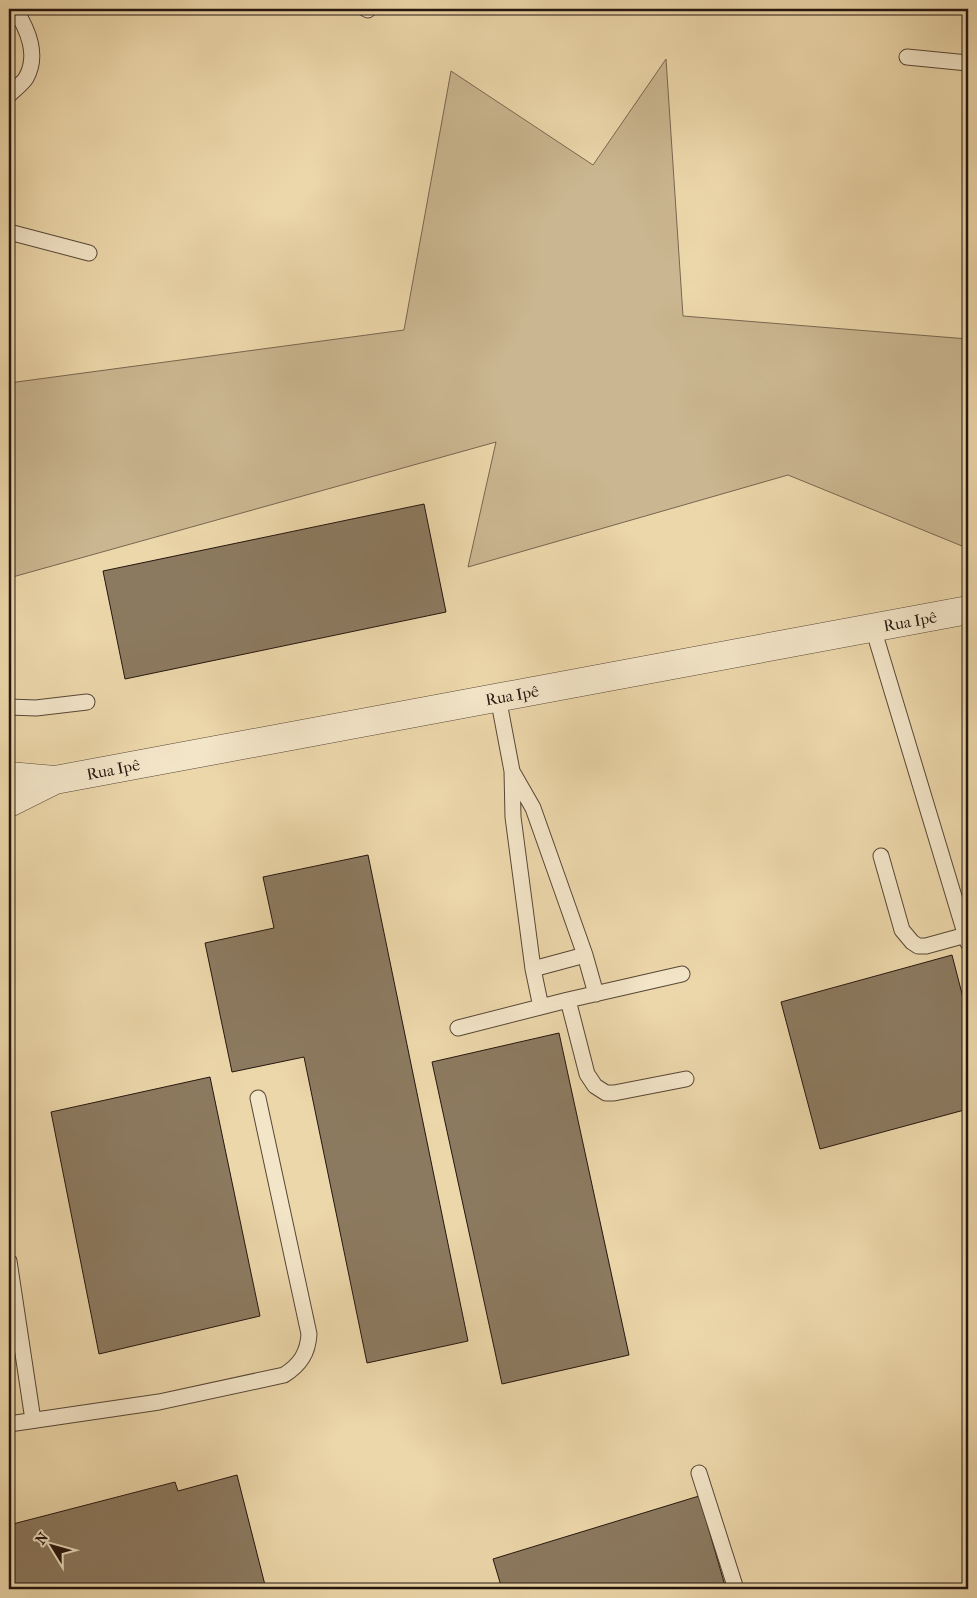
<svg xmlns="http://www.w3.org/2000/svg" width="977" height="1598" viewBox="0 0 977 1598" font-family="'IM FELL French Canon',serif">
<rect width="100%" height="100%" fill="#ecd7aa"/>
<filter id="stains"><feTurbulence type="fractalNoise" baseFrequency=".004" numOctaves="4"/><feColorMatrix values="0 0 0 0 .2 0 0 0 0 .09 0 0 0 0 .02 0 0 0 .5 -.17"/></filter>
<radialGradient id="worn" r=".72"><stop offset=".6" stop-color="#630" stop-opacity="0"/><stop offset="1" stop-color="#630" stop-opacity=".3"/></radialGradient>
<path fill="#cab690" stroke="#786650" d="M666 59 683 316 968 339V545L962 546 788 475 468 567 496 442 9 578V383L404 330 451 71 593 165Z"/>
<path fill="#8c7a60" stroke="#25160f" d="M424 504 446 612 125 679 103 571Z
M368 855 468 1341 367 1363 304 1057 232 1072 205 943 274 928 263 877Z
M952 955 968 1017V1109L820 1149 781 1002Z
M559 1033 629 1355 502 1384 432 1062Z
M210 1077 260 1316 99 1354 51 1112Z
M237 1475 266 1589H9V1525L175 1482 178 1491Z
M699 1496 726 1589H502L493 1559Z"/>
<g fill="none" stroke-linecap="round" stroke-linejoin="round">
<g stroke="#574636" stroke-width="17">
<path id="service" d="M366 9 368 10
M907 57 968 63
M9 95C14 90 22 84 26 78 39 55 28 30 15 9
M9 232 89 253
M873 628 968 943
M498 697 512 771 513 817 533 969 541 1007
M9 707 36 708 87 702
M513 773 533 808 585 955 596 994
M881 856 902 930 912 942 918 946H926L966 935
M533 969 585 955
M568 1000 587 1074 595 1086 606 1093H614L686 1079
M458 1028 568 1000 682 974
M9 1261 33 1420
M9 1424 159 1402 284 1375C300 1365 308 1353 309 1334L258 1098
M699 1473 736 1589"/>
</g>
<g stroke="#574636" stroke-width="29">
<path id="minor" d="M9 776 55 780
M9 803 55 780 968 610"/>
</g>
<use href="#service" stroke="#f3e5c8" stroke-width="15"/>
<use href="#minor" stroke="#f3e5c8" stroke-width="28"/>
</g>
<g text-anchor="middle" stroke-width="5" stroke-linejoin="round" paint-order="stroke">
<g font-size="16" fill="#25160f" stroke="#f3e5c8">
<text transform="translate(910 621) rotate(-10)" y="6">Rua Ipê</text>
<text transform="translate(512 695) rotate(-10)" y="6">Rua Ipê</text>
<text transform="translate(113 769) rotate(-11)" y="6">Rua Ipê</text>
</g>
</g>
<rect width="977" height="1598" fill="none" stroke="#ecd7aa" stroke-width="30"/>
<rect x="10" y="10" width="957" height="1578" fill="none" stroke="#25160f" stroke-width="2.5"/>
<rect x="15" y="15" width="947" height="1568" fill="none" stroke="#25160f"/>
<g transform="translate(52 1546) rotate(307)" stroke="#f3e5c8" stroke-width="4" paint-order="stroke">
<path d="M0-4L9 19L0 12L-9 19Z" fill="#25160f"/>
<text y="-8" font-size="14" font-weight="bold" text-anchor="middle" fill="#25160f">N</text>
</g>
<rect width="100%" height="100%" filter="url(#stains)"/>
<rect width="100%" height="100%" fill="url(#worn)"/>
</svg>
